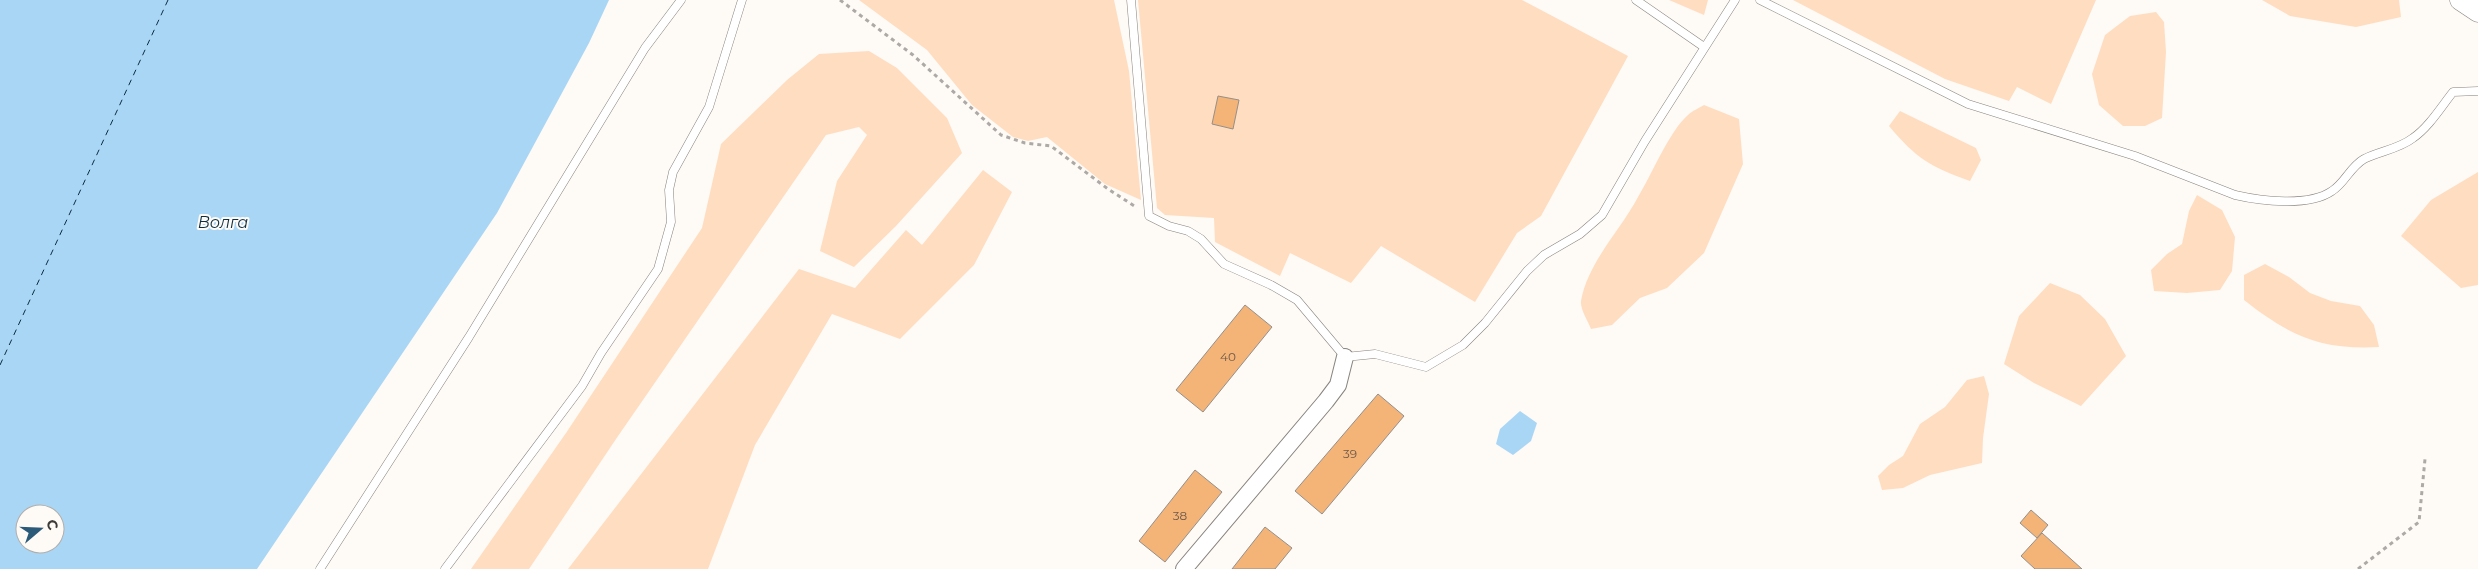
<svg xmlns="http://www.w3.org/2000/svg" width="2478" height="569" viewBox="0 0 2478 569" font-family="Montserrat,sans-serif">
<rect width="100%" height="100%" fill="#fefaf6"/>
<path fill="#ffddc0" d="M859 0H1114L1129 71 1141 200 1105 184 1047 137 1028 141 1013 137 972 105 927 50Z
M1138 0H1522L1628 56 1541 216 1517 233 1475 302 1381 246 1351 283 1290 253 1280 276 1215 242 1214 218 1165 215 1157 208Z
M1669 0H1708L1704 15Z
M1793 0H2096L2051 104 2017 87 2009 101 1945 79Z
M2262 0H2399L2401 17 2356 27 2290 16Z
M2156 12 2164 22 2166 52 2162 118 2145 126H2123L2099 105 2092 74 2105 35 2130 16Z
M869 51 897 68 947 118 962 153 896 226 854 267 820 251 837 181 867 135 859 127 826 135 616 439 529 569H471L566 433 702 228 721 144 787 80 819 54Z
M1704 105 1739 119 1743 164 1704 253 1667 288 1640 298 1612 325 1591 329C1588 321 1580 309 1581 301 1588 262 1620 231 1638 197 1651 176 1670 130 1688 115 1692 111 1699 108 1704 105Z
M1900 111 1976 148 1981 160 1970 181C1929 166 1917 159 1889 126Z
M983 170 1012 192 974 265 900 339 832 314 755 445 708 569H568L799 269 855 288 906 230 922 245Z
M2478 172V285L2461 288 2401 236 2431 200Z
M2197 195 2222 210 2235 237 2232 271 2220 290 2187 293 2154 291 2151 270 2167 254 2182 244 2189 211Z
M2265 264 2289 277 2310 293 2331 301 2360 306 2374 325 2379 347C2320 350 2290 336 2244 300V275Z
M2050 283 2080 295 2105 319 2126 356 2081 406 2034 383 2004 364 2019 316Z
M1984 376 1989 394 1983 438 1982 463 1930 475 1903 488 1882 490 1878 476 1889 465 1903 456 1920 424 1945 407 1967 380Z"/>
<path fill="#aad6f6" fill-rule="evenodd" d="M0 0H609L589 43 497 213 257 569H0ZM25 514H55V544H25Z
M1520 411 1537 423 1531 441 1513 455 1496 444 1500 429Z"/>
<g fill="none" stroke-linecap="round" stroke-linejoin="round">
<path stroke="#0c2e43" stroke-width="1" stroke-dasharray="6 5" stroke-linecap="butt" d="M0 365 168 0"/>
</g>
<path fill="#f4b478" stroke="#948f8b" d="M1218 96 1239 100 1233 129 1212 124Z
M1245 305 1272 327 1203 412 1176 390Z
M1378 394 1404 416 1322 514 1295 491Z
M1195 470 1222 492 1165 562 1139 541Z
M2031 510 2048 525 2037 538 2020 523Z
M1265 527 1292 548 1275 569H1232Z
M2042 533 2082 569H2035L2021 556Z"/>
<g fill="none" stroke-linecap="round" stroke-linejoin="round">
<g stroke="#88837e" stroke-width="9">
<path id="service" d="M1131 0 1149 216 1169 226 1188 231 1201 239 1224 264 1271 285 1297 300 1345 357 1375 354 1426 367 1463 345 1485 323 1527 271 1544 255 1580 234 1602 215 1645 141 1735 0
M1636 0 1704 47
M1760 0 1968 104 2135 156 2235 195C2261 201 2309 207 2332 191 2345 183 2350 167 2364 159 2380 151 2399 149 2413 138 2429 127 2441 107 2453 92L2478 91
M320 569 469 337 645 48 681 0
M445 569 582 386 601 353 658 269 671 222 669 190 673 172 709 107 742 0"/>
</g>
<g stroke="#88837e" stroke-width="18">
<path id="minor" d="M1184 569 1326 401 1338 385 1345 357"/>
</g>
<g stroke="#88837e" stroke-width="21">
<path id="tertiary" d="M2460 0 2478 12"/>
</g>
<path stroke="#ada9a6" stroke-width="3" stroke-dasharray="4 4" stroke-linecap="butt" d="M840 0 913 55 1001 135 1025 143 1051 146 1108 189 1136 207
M2358 569 2419 522 2425 459"/>
<use href="#service" stroke="#fff" stroke-width="8"/>
<use href="#minor" stroke="#fff" stroke-width="16"/>
<use href="#tertiary" stroke="#fff" stroke-width="20"/>
</g>
<g text-anchor="middle" stroke-width="4" stroke-linejoin="round" paint-order="stroke">
<g font-size="12" fill="#6b5949">
<text x="1228" y="361">40</text>
<text x="1350" y="458">39</text>
<text x="1180" y="520">38</text>
</g>
<g font-size="16" font-style="italic" fill="#0c2e43" stroke="#fefaf6">
<text x="223" y="228">Волга</text>
</g>
</g>
<g transform="translate(40 529) rotate(71)"><circle r="24" fill="#fefaf6" stroke="#b1aeaa"/>
<path d="M0-4L9 19L0 12L-9 19Z" fill="#2c5a79"/>
<text y="-8" font-size="14" font-weight="bold" text-anchor="middle" fill="#3d3b39">С</text>
</g>
</svg>
